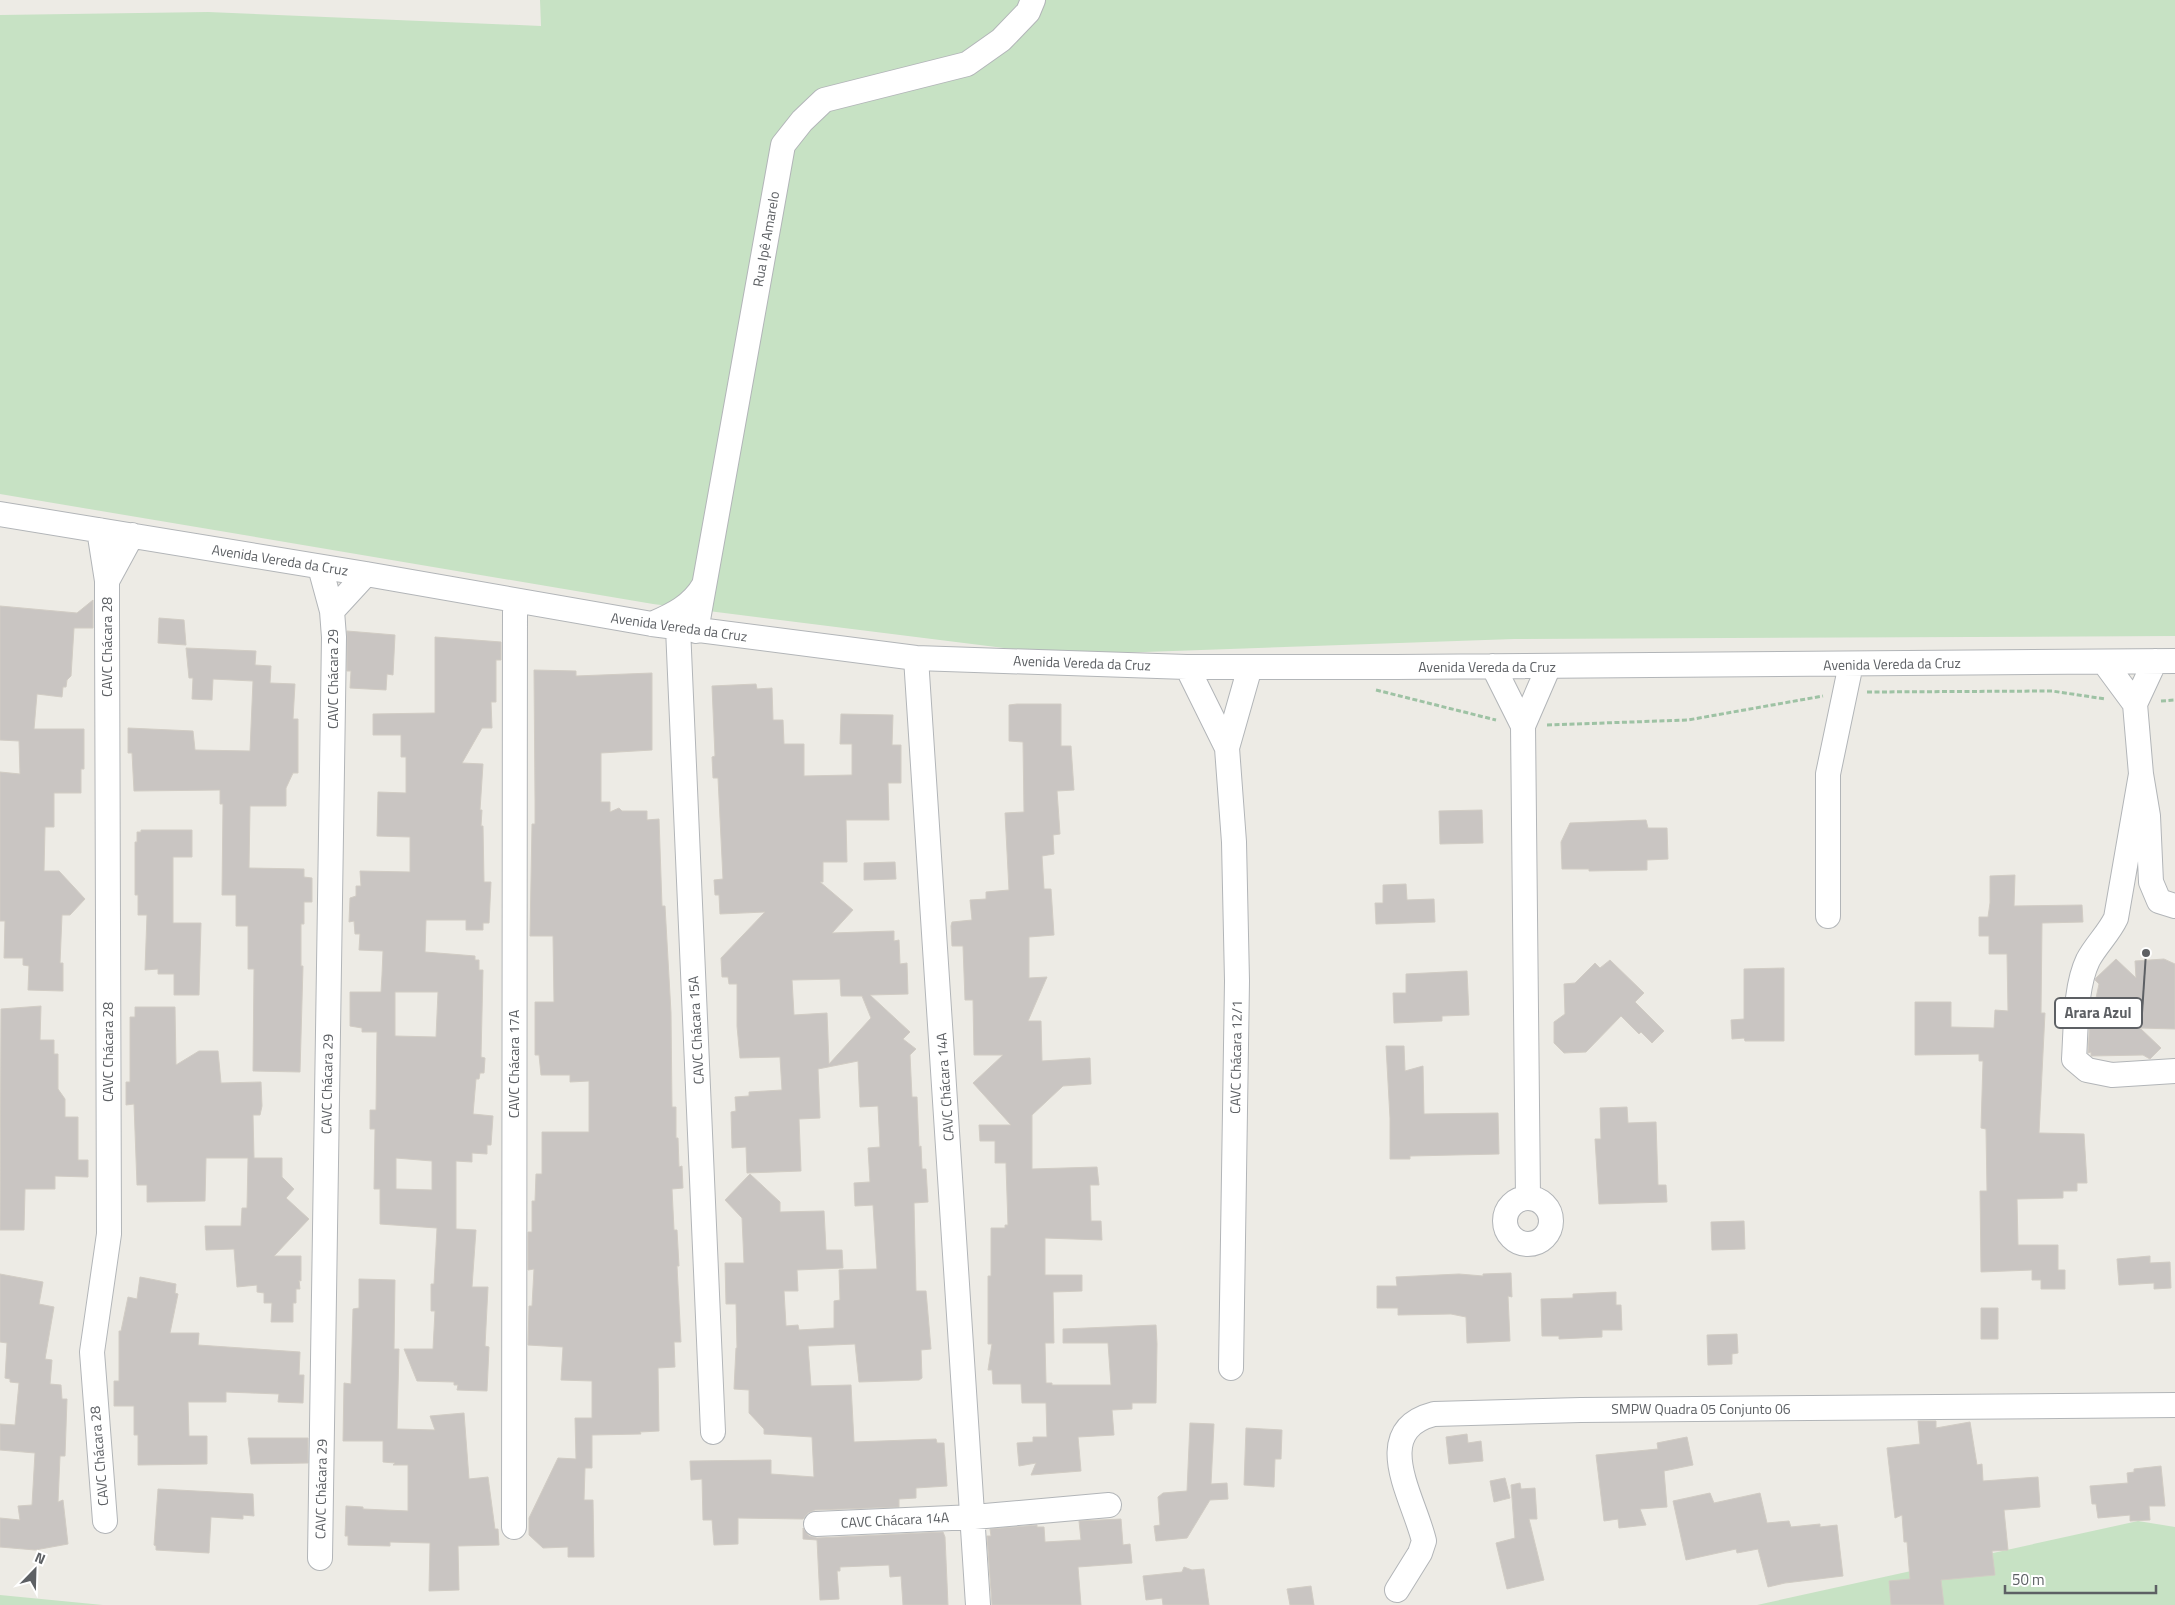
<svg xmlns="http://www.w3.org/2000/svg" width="2175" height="1605" viewBox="0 0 2175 1605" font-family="'Titillium Web',sans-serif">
<rect width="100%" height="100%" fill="#edebe5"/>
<path fill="#c7e2c4" d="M540 0H2175V636L1514 639 1060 655 653 604 0 494V15L208 12 541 26Z
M2138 1521 2175 1527V1605H1757Z
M0 1595 103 1605H0Z"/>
<path fill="#c9c5c2" stroke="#d1ccc4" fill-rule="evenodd" d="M93 600V628H74L71 676 67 680 66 687H63L62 697 37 694 34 729H84V769H81V793H54V827H45L44 871H59L85 899 70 915H62L60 963H63V991L28 990 29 966 23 965V958H4L5 921H0V772L20 774 19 741 0 740V606L77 613Z
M159 618 184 620 186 645 158 643Z
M347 631 395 635 393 675 387 674 386 690 350 688 351 671H347Z
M435 637 501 642V660H496V702H491L492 728H482L462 763 483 764 480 810H482L481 826H483L484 882H491L489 923H483V930H466V920H426L425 952 475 956V960H479V970H483L481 1057 485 1058 484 1073H480L479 1079H476L473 1114 493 1116 491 1145H487V1154L472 1153V1162L456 1161V1229L476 1230 472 1287H488L485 1346 489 1347 487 1391 457 1390 458 1385H454V1382L417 1381 404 1349H433L435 1311H431V1284H434L437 1228 380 1224V1189H374L375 1129H370V1110H376L377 1032H362V1028L350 1026V992H381L382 975 383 951 359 950 360 934H355L354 921 349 922 350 898 356 896V886H361L360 871 410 872V837L377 836 378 792 406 793V757H401V735H373V714L435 713ZM395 992H438L436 1037 395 1036ZM396 1158 432 1161V1190L396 1189Z
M186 648 256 651 255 665 271 666 270 683 295 684 293 719H298V773H293L286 788V806H250L249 868 304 869V877L312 878V902H304V924H301V966H303L300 1072 253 1071 254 969H248V926H236V895H222L223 804H220V790L134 791 132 753H128V728L193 731 195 750 250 751 253 681 213 679 212 700 192 699 193 678H189Z
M534 670 576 671V676L652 673V750L601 753V802H610V812L619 808 622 811H647V820L659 819 662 906H665L671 1013 672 1107H676V1138H678L679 1167 682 1166 683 1188 672 1189 674 1230H677L679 1266H677L681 1342H674L675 1367 658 1368 659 1431 640 1432 641 1434 592 1435V1468H585L584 1500H593L594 1557H568V1547L543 1548 529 1535V1518L558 1458 576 1459 575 1418H592V1381L561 1380 563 1347 528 1345 529 1306H532L534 1269 528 1270V1232H532V1201H535L536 1174H542V1132H589V1081L570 1082V1075H541L539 1055H535V1002H554L553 936H530L532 824H535V800Z
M756 684 757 689 772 688 773 720H783L784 744H804V776L852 775V744H840L841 714 893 715 892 745H901V783H888L889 820H846L847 862H823V882H820L853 910 832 933 894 931V941L899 940 900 964 907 963 908 994 870 995 910 1032 903 1039 916 1049 910 1055 912 1097H917L919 1147 921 1146 922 1169H926L928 1202 914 1203 916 1291H926L931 1349 921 1350 922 1378 919 1380 859 1382 855 1344 808 1346 811 1386 851 1385 854 1442 936 1439 937 1443H944L947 1486 916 1488V1498L899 1499V1507L815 1510 808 1513 803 1519 738 1518V1544L714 1545 712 1520H703L702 1479 691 1480 690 1461 771 1460V1474L814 1477 812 1437 764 1434V1429L749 1413V1390L734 1389 736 1348H737L736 1304H726L725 1263H744L742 1218 725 1200 750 1174 780 1202V1212L824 1211 826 1250H842L843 1268 797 1270 798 1291H784L786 1326 798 1325 799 1330 834 1328V1301L840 1300 839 1270 877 1269 873 1205 855 1206 854 1183 870 1182 868 1148 880 1147 878 1106 860 1107 858 1061 818 1069 820 1118 799 1119 801 1171 747 1173 746 1147 732 1148 731 1112 736 1111 735 1097 749 1096V1092L782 1090 780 1057 740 1058 737 1026V984H729L728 977H722L721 958 765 912 720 914 719 895H715L714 880 723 879 718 778H713L712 757 715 756 712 686ZM840 979 841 996H862L871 1018 829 1064 827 1013 794 1015 792 980Z
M1017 704H1061V746H1071L1074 790 1057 791 1060 834 1053 835 1054 854 1042 856 1044 889H1051L1054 935 1029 937V978L1047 977 1028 1021H1041L1042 1061 1090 1058 1091 1084 1063 1086 1032 1115V1169L1097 1167 1099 1185H1090L1091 1221H1101L1102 1240 1045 1238V1275H1082V1291L1053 1292 1054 1343H1045L1046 1383H1052V1385H1111L1108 1343H1063V1329L1156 1325 1157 1344 1156 1403H1132V1409L1112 1410 1114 1435 1078 1437 1081 1471 1031 1475 1036 1463 1019 1466 1017 1443 1033 1442V1437H1047L1046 1403H1022L1021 1384H993L992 1370H988L992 1344H988V1276H991V1228H1005V1225H1008L1006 1166V1163H995V1141H980L979 1125H1011L973 1083 1003 1055H974L973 1000H965L963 946H952L951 926 952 922 972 920 970 900 986 899V892L1009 890 1005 813 1024 812 1023 742 1009 741V705Z
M1482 810 1483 843 1440 844 1439 811Z
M1646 820 1648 828H1667L1668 859 1647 860V870L1589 871V869H1562L1561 842 1570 823Z
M141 830H192V857H173V923H201L199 995H174V974H158V969L145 970 147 915H138V895H135V842H137V832H141Z
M895 862 896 879 864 880V863Z
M2015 875 2014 906 2082 905 2083 922 2042 923 2041 1013H2045L2039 1133 2084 1134 2087 1183H2077V1191H2063V1198L2017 1199 2018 1245H2058V1270H2065V1289H2041V1280H2032V1270L1981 1272 1980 1191H1987L1986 1129 1981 1128 1983 1061H1979V1054L1915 1055V1002H1951V1027L1994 1028 1995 1010 2008 1011 2007 954H1989V936H1979V917H1988L1990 903V876Z
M1406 884 1407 900 1434 899 1435 922 1376 924 1375 903H1383V885Z
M2116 959 2136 978 2135 961 2164 959 2175 964V1029L2140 1028 2161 1048 2150 1059 2143 1055 2091 1056V1052L2088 1053 2091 1002 2096 998 2099 984 2095 980 2096 978Z
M1610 960 1644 993 1635 1002 1664 1031 1652 1043 1641 1032 1639 1034 1621 1016 1586 1052 1564 1053 1554 1043V1022L1565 1014 1564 984 1575 983 1595 963 1600 968Z
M1784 968V1041H1745L1744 1038 1732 1039 1731 1020 1744 1019V969Z
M1467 971 1469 1015 1442 1016V1021L1394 1023 1393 993H1406V974Z
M41 1006 40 1040H54V1054H58V1089L65 1099V1117H78V1160H88V1177L55 1176V1189H25L24 1230H0L1 1009Z
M135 1007H175L176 1065 199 1051H218L221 1083 261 1082 262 1106 260 1115H253L254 1158H282V1177L294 1189 286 1198 309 1219 274 1256H301V1281L299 1280 300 1289H296V1303H293V1322H271L272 1303H264V1293L257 1292V1285L237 1287 234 1249 206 1250 205 1226H241L242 1208H247L248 1158H206L205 1201 147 1202V1185H137L134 1104 126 1105V1082H130V1017H135Z
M1386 1046H1404L1405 1071 1423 1066 1424 1114 1498 1113 1499 1154 1410 1156V1159H1390V1118Z
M1627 1107 1628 1123 1656 1122 1658 1185H1666L1667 1202 1599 1204 1595 1139H1601L1600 1108Z
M1744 1221 1745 1249 1712 1250 1711 1222Z
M2150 1256V1263L2170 1262 2171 1288 2154 1289V1283L2119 1285 2117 1259Z
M1511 1273 1512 1297 1508 1296 1510 1341 1467 1343 1466 1317 1451 1314 1398 1315V1308H1377V1286H1397L1396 1277 1459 1274 1483 1276V1274Z
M0 1274 43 1282 39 1304 54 1307 45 1359 52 1360 50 1384 61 1385 62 1399H67L65 1456H60L58 1502 63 1500 68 1544 35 1550 0 1547V1518L20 1520 18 1506 32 1505 35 1453 0 1450V1424L15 1425 19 1383 10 1382V1379L5 1378 7 1343 0 1342Z
M140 1277 176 1284 175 1293 178 1294 170 1333H199L198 1345 300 1352 299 1375H304L303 1403 278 1402 279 1394 226 1392V1402H188L189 1436H207V1464L138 1465V1435H134V1406H114V1381H119V1331H121L128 1297 137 1299Z
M359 1279 395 1280 394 1349H399L397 1429 435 1430 430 1416 464 1413 469 1479 488 1477 495 1529H498L499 1545 458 1546 459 1590 429 1591 430 1543 390 1542V1546L348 1545V1536H345L346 1506 363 1507V1509L408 1511V1465H393L395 1463 383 1462V1441H343L344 1383 351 1384 353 1309 359 1308Z
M1616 1292V1305H1621L1622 1330H1602V1337L1559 1339V1336H1542L1541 1299 1573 1298V1294Z
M1981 1308H1998V1339H1981Z
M1737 1334 1738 1353 1732 1354V1364L1708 1365 1707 1335Z
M1918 1421H1936V1428L1970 1422 1977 1465 1982 1464 1983 1481 2038 1477 2040 1507 2004 1510 2008 1550 1992 1551 1995 1575 1941 1580 1944 1605H1891L1889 1581 1910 1579 1907 1542H1904L1902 1515 1895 1518 1887 1448 1920 1444Z
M1190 1423 1214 1424 1211 1484 1227 1483 1228 1499 1210 1500 1187 1538 1156 1541 1154 1526 1160 1525 1158 1497 1163 1493 1187 1491Z
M1246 1428 1282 1430 1281 1459H1275L1274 1487 1244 1485Z
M1467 1434 1468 1443 1481 1441 1483 1461 1449 1464 1446 1437Z
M1687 1437 1693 1465 1664 1471 1667 1507 1640 1509 1646 1525 1619 1528 1618 1519 1604 1521 1596 1455 1658 1449 1657 1443Z
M248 1438H308V1463L251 1464Z
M2161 1466 2165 1506H2149L2150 1520 2130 1521V1515L2098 1518 2096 1504H2092L2090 1486 2128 1483 2127 1473 2134 1472V1469Z
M1505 1478 1510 1498 1494 1502 1490 1481Z
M1520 1483 1521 1489 1535 1488 1537 1519H1529L1544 1580 1507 1589 1496 1543 1515 1538 1511 1485Z
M158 1489 253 1494 254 1516 243 1515V1519L211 1517 209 1553 156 1550V1546L154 1545Z
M1710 1493 1714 1503 1760 1493 1767 1523 1789 1521 1791 1527 1820 1524V1527L1837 1525 1843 1576 1785 1583 1768 1587 1758 1549 1737 1553 1736 1549 1686 1560 1673 1501Z
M1121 1519 1123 1545 1130 1544 1132 1563 1078 1567 1081 1605H992L987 1536H991L990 1529 1037 1525V1527H1044L1045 1542 1081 1540 1079 1521Z
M803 1528 809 1536 817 1538 943 1532 945 1537 948 1605H903L901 1576 890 1577 889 1565 840 1567V1571H837L839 1599 820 1600 817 1540 803 1539Z
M1184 1567 1192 1570 1204 1569 1209 1605H1163L1162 1598 1146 1600 1143 1576 1182 1572Z
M1311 1586 1314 1605H1290L1287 1589Z"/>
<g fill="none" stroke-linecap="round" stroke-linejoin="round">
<g stroke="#b2b5b8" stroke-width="26">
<path id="minor" d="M0 514 366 574 652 624 916 658 1187 667H1395L2175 661
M99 530 107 581V617L109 1234 92 1352 105 1521
M320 567 332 611 334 637 320 1558
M107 581 132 535
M332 611 366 574
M652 624C673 615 692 606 704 585
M678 628 713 1432
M696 631 783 145 802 121 824 100 967 64 1001 40 1028 12 1033 0
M916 658 978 1605
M2155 661 2135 704 2141 774 2148 816 2151 882 2159 901 2175 906
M2104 662 2135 704
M1493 666 1523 726
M1187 667 1227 748
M2141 774 2116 918C2109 933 2096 945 2088 960 2075 987 2076 1029 2074 1059L2087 1070 2112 1075 2175 1071
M1828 916V774L1851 664
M1528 1198 1523 726 1549 666
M1505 1221a23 23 0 1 1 46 0a23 23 0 1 1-46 0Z
M1231 1368 1237 981 1234 842 1227 748 1250 667
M816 1524 974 1517 1109 1505
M514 1527 515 601
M1397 1590 1420 1553 1424 1541C1414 1498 1369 1431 1434 1414L1581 1410 2175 1405"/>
</g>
<path stroke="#9ec2a4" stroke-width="3" stroke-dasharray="5 2.5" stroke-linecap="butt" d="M1376 690 1496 720
M1867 692 2052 691 2105 699
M2161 701 2175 700
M1547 725 1688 720 1823 696"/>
<use href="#minor" stroke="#fff" stroke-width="24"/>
</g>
<g text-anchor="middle" stroke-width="4" stroke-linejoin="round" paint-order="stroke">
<g font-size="14" fill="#5d6064" stroke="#fff">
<text transform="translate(766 239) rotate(-80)" y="5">Rua Ipê Amarelo</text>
<text transform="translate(280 560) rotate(9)" y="5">Avenida Vereda da Cruz</text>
<text transform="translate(679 627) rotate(8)" y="5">Avenida Vereda da Cruz</text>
<text transform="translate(107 647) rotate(-90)" y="5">CAVC Chácara 28</text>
<text transform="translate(1082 663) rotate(2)" y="5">Avenida Vereda da Cruz</text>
<text transform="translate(1892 664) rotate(-1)" y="5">Avenida Vereda da Cruz</text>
<text x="1487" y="672">Avenida Vereda da Cruz</text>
<text transform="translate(333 679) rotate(-90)" y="5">CAVC Chácara 29</text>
<text transform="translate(696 1030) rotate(-93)" y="5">CAVC Chácara 15A</text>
<text transform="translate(108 1052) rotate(-90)" y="5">CAVC Chácara 28</text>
<text transform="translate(1236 1057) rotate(-89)" y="5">CAVC Chácara 12/1</text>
<text transform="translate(514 1064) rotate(-90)" y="5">CAVC Chácara 17A</text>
<text transform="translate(327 1084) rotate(-89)" y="5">CAVC Chácara 29</text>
<text transform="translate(945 1087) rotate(-94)" y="5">CAVC Chácara 14A</text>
<text x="1701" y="1414">SMPW Quadra 05 Conjunto 06</text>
<text transform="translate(99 1456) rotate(-95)" y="5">CAVC Chácara 28</text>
<text transform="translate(321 1489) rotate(-89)" y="5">CAVC Chácara 29</text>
<text transform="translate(895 1520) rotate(-3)" y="5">CAVC Chácara 14A</text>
</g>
</g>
<path fill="none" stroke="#5d6064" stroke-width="2" d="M2146 953L2142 1013"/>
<circle fill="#5d6064" stroke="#fff" stroke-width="2" cx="2146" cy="953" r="5"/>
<rect fill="#fff" stroke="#5d6064" stroke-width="2" x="2055" y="998" width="87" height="30" rx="5"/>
<g font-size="15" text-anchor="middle" font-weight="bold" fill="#5d6064">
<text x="2098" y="1018">Arara Azul</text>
</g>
<g transform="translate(35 1570) rotate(23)" stroke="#ffffff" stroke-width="4" paint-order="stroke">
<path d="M0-4L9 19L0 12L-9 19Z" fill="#5d6064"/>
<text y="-8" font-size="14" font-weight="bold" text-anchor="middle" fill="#5d6064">N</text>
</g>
<path d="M2005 1585v8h151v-8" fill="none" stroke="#5d6064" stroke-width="2.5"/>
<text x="2012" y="1585" font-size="15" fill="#5d6064" stroke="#ffffff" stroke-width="4" paint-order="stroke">50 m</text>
</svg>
